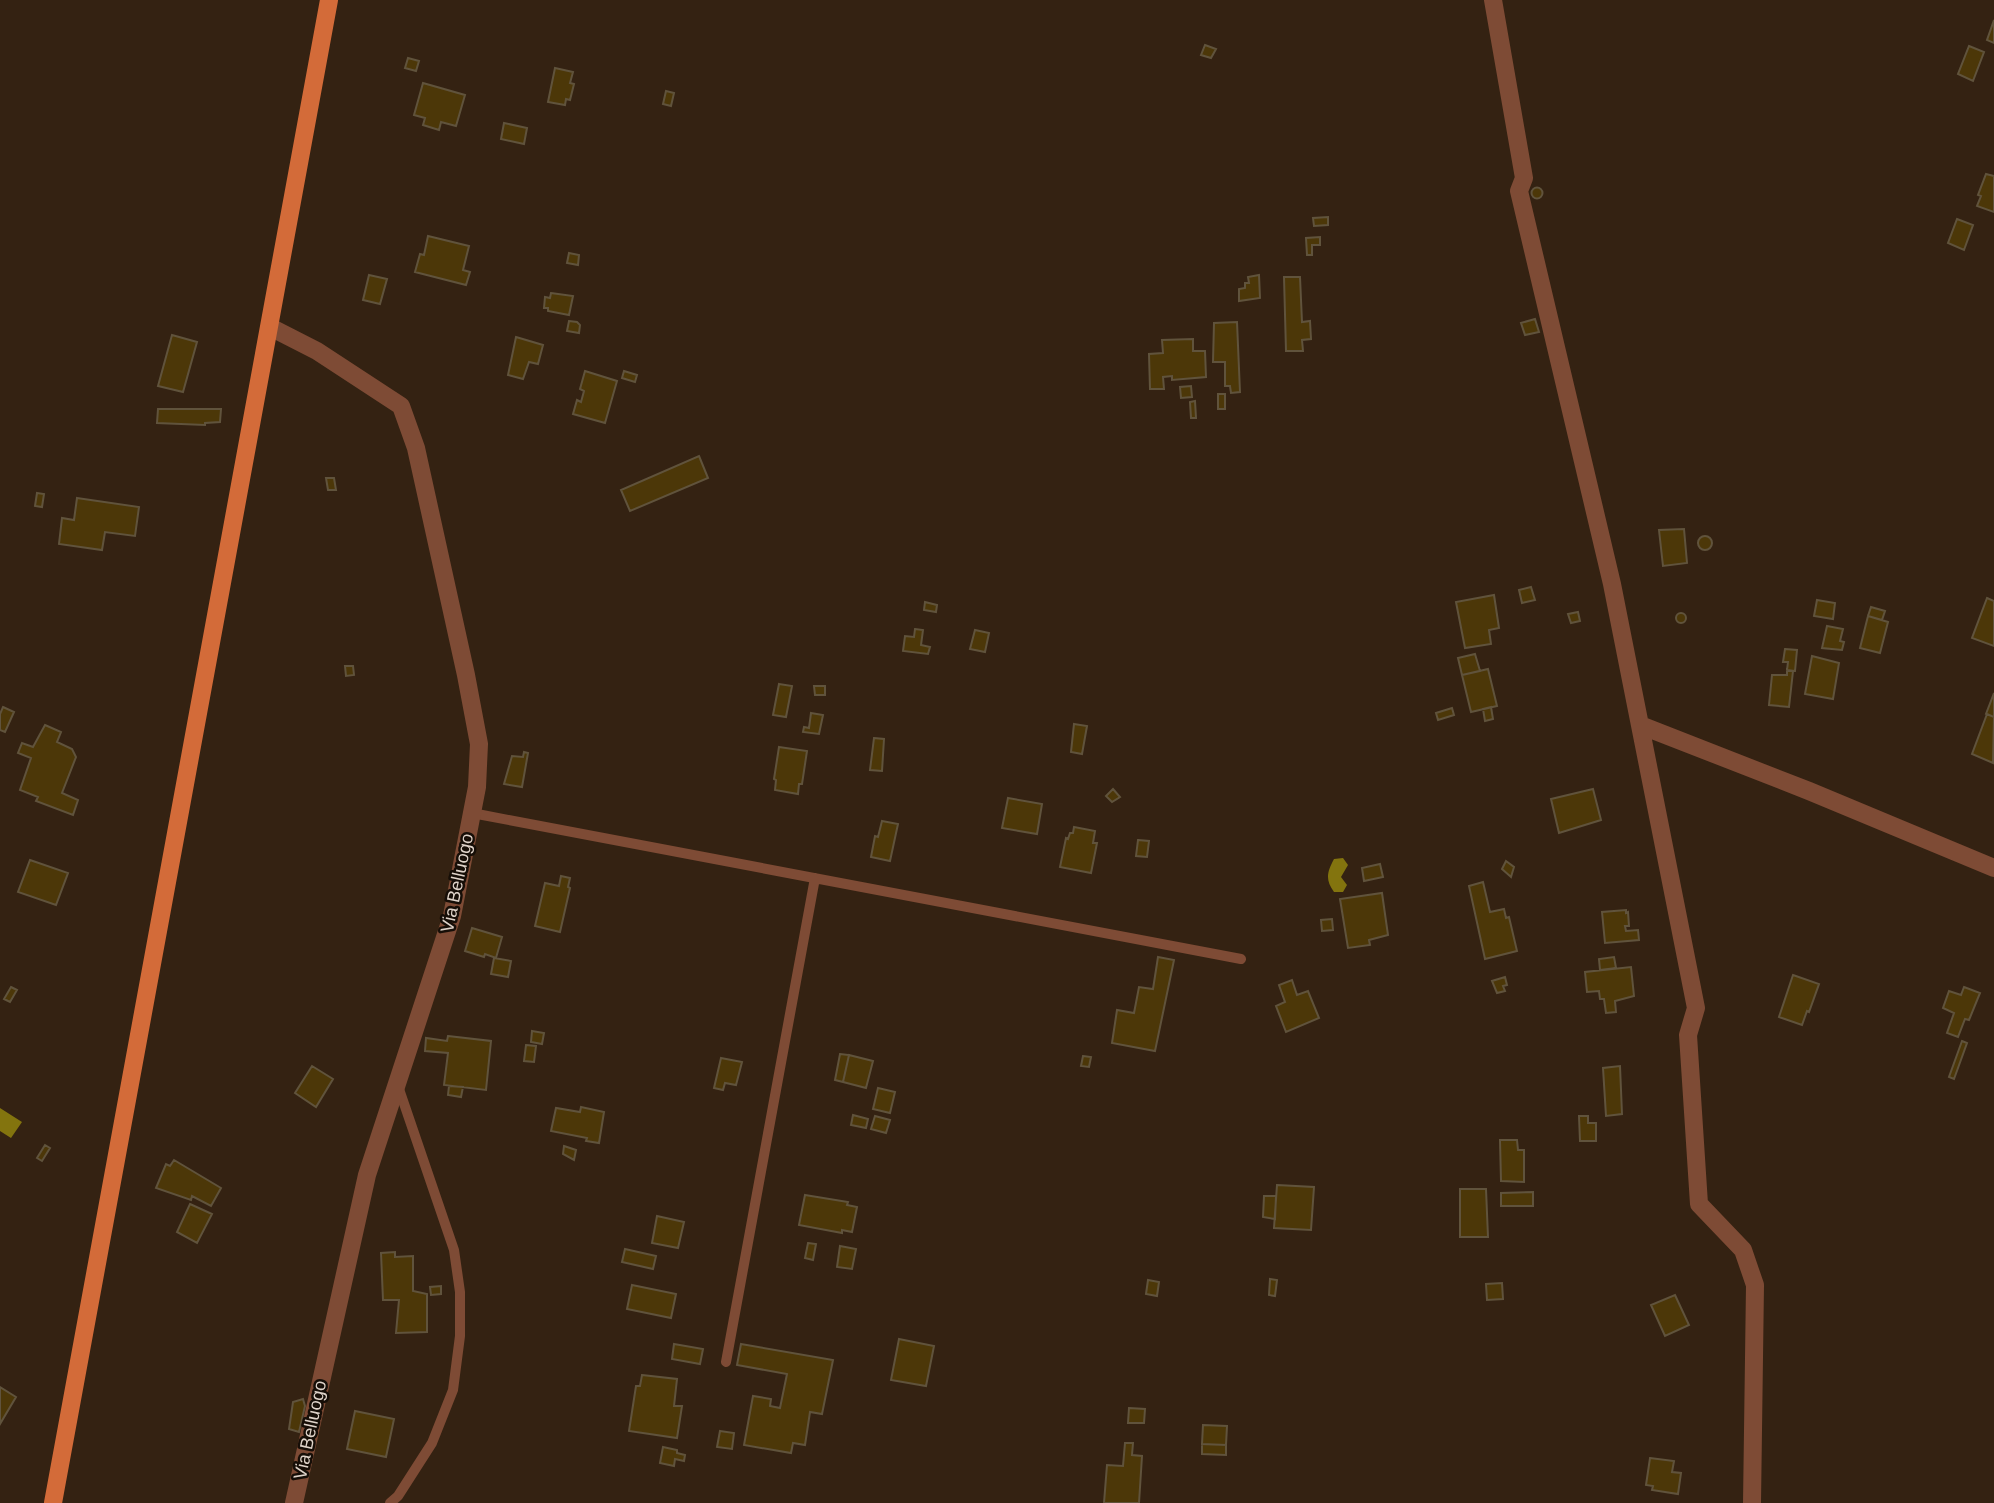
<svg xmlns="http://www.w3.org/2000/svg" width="1994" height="1503" viewBox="0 0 1994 1503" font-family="Helvetica,sans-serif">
<rect width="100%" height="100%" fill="#342212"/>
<path fill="#83740e" d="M1343 858 1348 865 1341 877 1347 885 1343 892H1334C1325 880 1327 872 1334 859Z
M0 1108 22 1122 11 1138 0 1131Z"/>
<path fill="#4c3708" stroke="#60533c" stroke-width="2" d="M1994 20V43L1987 40Z
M1205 45 1216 49 1211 58 1201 55Z
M1969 46 1984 52 1973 81 1958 74Z
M408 58 419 61 416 71 405 68Z
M555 68 573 72 570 83 574 84 570 100 566 99 565 105 548 102Z
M423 83 465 95 456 126 441 122 439 130 423 125 425 118 414 115Z
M666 91 674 93 671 106 663 104Z
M504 123 527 128 524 144 501 139Z
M1986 174 1994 176V212L1977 206 1981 196 1978 195Z
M1531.5 193a5.5 5.5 0 1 1 11 0a5.5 5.5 0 1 1-11 0Z
M1328 217V225L1314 226 1313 218Z
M1957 219 1973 225 1964 250 1948 243Z
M428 236 469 246 463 270 470 272 466 285 415 272 420 254 424 255Z
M1320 237V245H1312V255H1307L1306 238Z
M569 253 579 255 578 265 567 263Z
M369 275 387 279 380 304 363 300Z
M1259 275 1260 298 1239 301V289L1245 288V283H1249L1248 277Z
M1284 277H1300L1302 322 1310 321 1311 339 1302 340 1303 351H1286Z
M551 293 573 296 569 315 548 311V308H544L545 297 550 298Z
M1535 319 1539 332 1525 335 1521 323Z
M569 321 577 322 580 325 579 333 567 331Z
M1237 322 1240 392 1231 393 1230 386H1225V362H1213L1214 323Z
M172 335 197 342 183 392 158 386Z
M516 337 543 345 538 364 529 362 523 379 508 375Z
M1193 339V351H1205L1206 377 1172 380V376L1163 377 1164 389H1150L1149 354 1163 353 1162 340Z
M585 371 617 381 605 423 573 414 577 400 581 402 584 391 580 389Z
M624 371 637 375 635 382 622 378Z
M1191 386 1192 397 1181 398 1180 387Z
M1218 394H1225V409H1218Z
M1195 401 1196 418H1191L1190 402Z
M158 409H221L220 422 205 423V425L157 423Z
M699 456 708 478 630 511 621 490Z
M326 478H334L336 490H328Z
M37 493 44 494 42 507 35 506Z
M77 498 139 507 135 536 105 532 102 550 59 544 62 518 74 520Z
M1684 529 1687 563 1663 566 1659 530Z
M1698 543a7 7 0 1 1 14 0a7 7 0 1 1-14 0Z
M1531 587 1535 600 1522 603 1519 590Z
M1494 595 1499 628 1489 630 1491 644 1465 648 1456 602Z
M1987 598 1994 601V646L1972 638Z
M1817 600 1835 603 1833 619 1814 616Z
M925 602 937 605 936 612 924 610Z
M1871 607 1885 611 1882 620 1868 616Z
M1578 612 1580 621 1571 623 1568 614Z
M1676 618a5 5 0 1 1 10 0a5 5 0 1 1-10 0Z
M1868 616 1888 622 1880 653 1860 648Z
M1827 626 1843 629 1840 641 1844 642 1842 650 1822 648Z
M915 629 923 630 921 645 930 647 928 654 903 651 905 636 914 637Z
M975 630 989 633 985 652 970 649Z
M1785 649 1797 650 1795 671 1787 670 1788 662H1783Z
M1475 654 1480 671 1462 675 1458 658Z
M1812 656 1839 663 1833 699 1805 694Z
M345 666H353L354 675 346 676Z
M1488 669 1497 706 1471 712 1462 675Z
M1787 670 1793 671 1789 707 1769 705 1772 675H1787Z
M779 684 792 686 786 717 773 715Z
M814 686H825V695H815Z
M1994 693V717L1986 714Z
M3 707 14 712 5 732 0 730V714Z
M1491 707 1493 719 1485 721 1483 709Z
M1452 708 1454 715 1438 720 1436 713Z
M811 713 823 715 819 734 803 732 804 727 809 728Z
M1987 714 1994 717 1993 763 1972 754Z
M1074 724 1087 726 1082 754 1071 752Z
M45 725 61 732 57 742 72 749 76 757 62 793 78 800 73 815 36 801 38 797 20 790 31 758 18 753 22 743 33 747Z
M874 738 884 739 882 771 870 770Z
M779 747 807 751 802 784H799L798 794 775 790 776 780 774 779Z
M524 752 528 753 522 787 504 784 512 756 523 757Z
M1113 789 1120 797 1112 802 1106 796Z
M1593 789 1601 820 1559 833 1551 799Z
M1008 798 1042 804 1037 834 1002 828Z
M882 821 898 824 890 861 871 857 875 836 878 837Z
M1074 827 1095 831 1093 843H1097L1091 873 1060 867 1066 838 1068 839 1070 833H1073Z
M1138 840 1149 841 1147 857 1136 856Z
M30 860 68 873 56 905 18 892Z
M1506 861 1514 867 1511 877 1502 869Z
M1380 864 1383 877 1364 881 1362 868Z
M561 876 570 878 568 887 570 888 560 932 535 926 545 883 559 886Z
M1483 882 1490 912 1504 909 1506 918 1509 917 1517 951 1485 959 1469 886Z
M1382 893 1388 935 1369 940 1370 945 1348 948 1340 899Z
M1626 910V913L1628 912 1629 926H1625L1626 931 1638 930 1639 940 1605 943 1602 912Z
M1332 919 1333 930 1322 931 1321 920Z
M472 928 502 937 496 958 485 954 484 957 465 951Z
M1158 957 1174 960 1155 1051 1112 1043 1117 1010 1134 1013 1139 987 1153 989Z
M1614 957 1616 968 1600 970 1599 959Z
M494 958 511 961 508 977 491 974Z
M1631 967 1634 996 1615 1001 1616 1012 1606 1013 1604 999H1600L1599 991 1587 992 1585 972Z
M1793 975 1819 984 1809 1012 1807 1011 1802 1025 1779 1017Z
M1505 977 1507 985 1503 986 1505 991 1497 993 1492 981Z
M1292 980 1297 995 1308 991 1319 1018 1286 1032 1276 1006 1285 1002 1279 985Z
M11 987 17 990 10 1002 4 999Z
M1964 987 1980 993 1969 1020 1965 1019 1958 1037 1947 1033 1954 1013 1943 1008 1949 991 1961 995Z
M532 1031 544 1033 542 1044 531 1042Z
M448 1036 491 1041 486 1090 444 1085 448 1053 425 1051 426 1038 447 1041Z
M1962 1041 1967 1043 1954 1079 1949 1077Z
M526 1045 536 1046 534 1062 524 1061Z
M840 1054 849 1055 843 1082 835 1080Z
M849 1055 873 1061 866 1088 843 1082Z
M1083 1056 1091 1057 1089 1067 1081 1066Z
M721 1058 742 1062 736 1085 725 1083 723 1090 714 1088Z
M312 1066 333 1079 316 1107 295 1093Z
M1620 1066 1622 1114 1606 1116 1603 1068Z
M449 1086 463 1087 461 1097 448 1095Z
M878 1088 895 1092 890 1113 873 1109Z
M581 1107 604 1112 599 1143 586 1141 587 1138 551 1131 556 1108 580 1112Z
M853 1115 868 1119 866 1128 851 1125Z
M875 1116 890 1120 886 1133 871 1129Z
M1579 1116H1588V1123H1596V1141H1580Z
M1500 1140H1517L1518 1150H1524V1182L1501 1181Z
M45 1145 50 1148 42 1161 37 1158Z
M564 1146 576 1150 574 1160 563 1154Z
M174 1160 221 1188 211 1206 192 1196 191 1200 156 1188 166 1164 170 1166Z
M1277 1185 1314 1187 1311 1230 1274 1228Z
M1460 1189H1486L1488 1237H1460Z
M1533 1192V1206H1501V1193Z
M805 1195 848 1202 847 1205 857 1207 852 1232 842 1230V1233L799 1225Z
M1264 1196H1276L1275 1219 1263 1217Z
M190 1204 212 1214 197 1243 177 1232Z
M657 1216 684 1222 678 1248 652 1243Z
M808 1243 816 1244 813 1260 805 1258Z
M840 1246 856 1249 852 1269 837 1267Z
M625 1249 656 1256 653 1269 622 1262Z
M395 1252V1257L413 1256V1291L427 1294V1332L396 1333 399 1300H383L381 1253Z
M1270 1279 1277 1280 1275 1296 1269 1295Z
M1148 1280 1159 1282 1157 1296 1146 1294Z
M1502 1283 1503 1299 1487 1300 1486 1284Z
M632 1285 676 1294 671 1318 627 1309Z
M441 1286V1294L431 1295 430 1287Z
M1675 1295 1689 1325 1665 1336 1651 1305Z
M899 1339 934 1346 926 1386 891 1380Z
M674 1344 703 1349 700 1364 672 1359Z
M741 1344 833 1360 822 1414 810 1412 805 1445 793 1443 791 1453 744 1445 753 1396 771 1399 770 1406 780 1408 787 1374 737 1365Z
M642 1375 677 1379 674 1406H682L677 1438 629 1431 636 1386H640Z
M0 1387 16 1397 0 1424Z
M303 1399 305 1406 299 1432 289 1429 293 1402Z
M1129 1408 1145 1409 1144 1423H1128Z
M355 1411 394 1419 386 1457 347 1449Z
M1203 1425 1227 1426 1226 1445 1202 1444Z
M720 1431 734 1433 732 1449 717 1447Z
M1125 1443H1133L1132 1455 1142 1456 1139 1503H1104L1107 1465 1123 1466Z
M1202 1444 1226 1445V1455L1202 1454Z
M663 1447 677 1450V1453L685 1455 684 1461 675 1459 674 1466 660 1463Z
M1650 1458 1674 1461 1672 1472 1681 1473 1678 1494 1652 1490 1653 1486 1646 1485Z"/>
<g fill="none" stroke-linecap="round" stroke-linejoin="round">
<path stroke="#7e4b35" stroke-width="10" d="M472 813 1241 959
M726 1362 815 878
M390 1503 398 1496 432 1443 453 1390 460 1336V1292L454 1250 398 1086"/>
<path stroke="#7e4b35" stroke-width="18" d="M1493 0 1524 178 1519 191 1612 584 1696 1008 1688 1035 1699 1204 1743 1250 1755 1285 1752 1503
M270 327 317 351 401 406 416 448 466 675 479 744 477 787 452 916 367 1175 294 1503
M1640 725 1809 791 1994 868"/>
<path stroke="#d36b39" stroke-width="18" d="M53 1503 329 0"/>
</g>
<g text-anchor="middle" stroke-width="5" stroke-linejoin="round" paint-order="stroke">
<g font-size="18" fill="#dfd3c9" stroke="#160e07">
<text transform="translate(457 883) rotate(-78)" y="6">Via Belluogo</text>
<text transform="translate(310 1430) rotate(-78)" y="6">Via Belluogo</text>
</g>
</g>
</svg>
